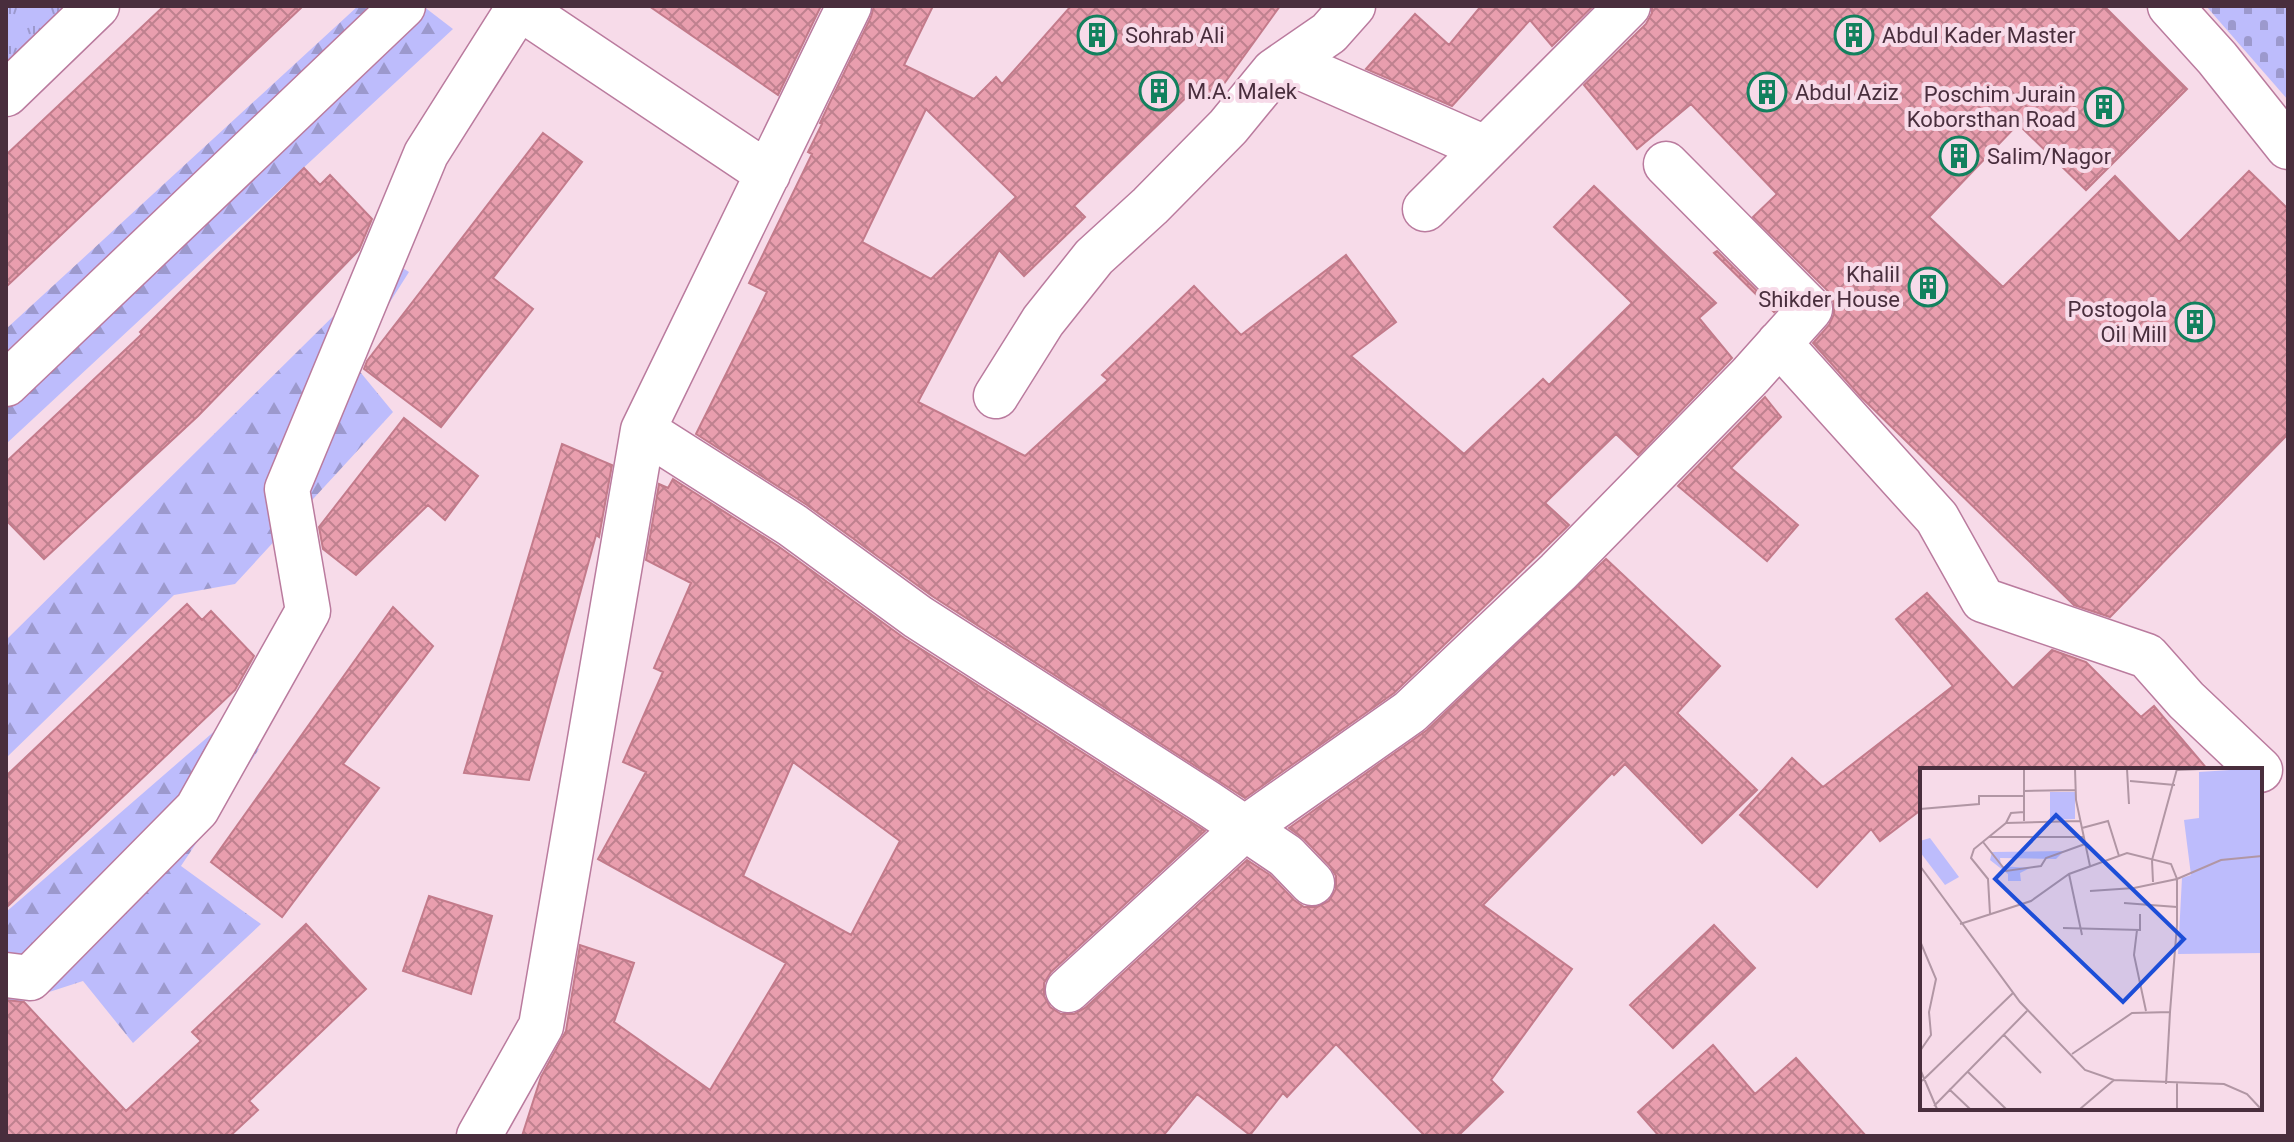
<svg xmlns="http://www.w3.org/2000/svg" width="2294" height="1142" viewBox="0 0 2294 1142" font-family="Roboto,sans-serif">
<defs>
<pattern id="forest-firs" width="22" height="20" patternUnits="userSpaceOnUse" patternTransform="scale(2)"><rect width="22" height="20" fill="#bdbcfc"/><path d="M5 1l3.5 6h-7zM16 11l3.5 6h-7z" fill="#9c99cd"/></pattern>
<pattern id="cemetery-stones" width="16" height="16" patternUnits="userSpaceOnUse" patternTransform="scale(2)"><rect width="16" height="16" fill="#bdbcfc"/><path d="M2 7V4a2 2 0 0 1 4 0v3zM10 15v-3a2 2 0 0 1 4 0v3z" fill="#9c99cd"/></pattern>
<pattern id="park-tufts" width="24" height="20" patternUnits="userSpaceOnUse" patternTransform="scale(2)"><rect width="24" height="20" fill="#bdbcfc"/><path d="M3 7l-1-3M5 7V3M7 7l1-3M15 17l-1-3M17 17v-4M19 17l1-3" fill="none" stroke="#9c99cd"/></pattern>
<pattern id="building-cross-hatch" width="8" height="8" patternUnits="userSpaceOnUse" patternTransform="scale(2)"><rect width="8" height="8" fill="#e99eae"/><path d="M0 0l8 8M0 8l8-8" fill="none" stroke="#bf818f"/></pattern>
</defs>
<rect width="100%" height="100%" fill="#f7dbe9"/>
<path fill="url(#forest-firs)" d="M358 6H423L453 29 6 444V329Z
M390 260 409 272 352 362 393 412 235 584 174 595 6 758V640Z
M225 722 259 749 181 866 261 924 133 1043 83 981 6 1006V912Z"/>
<path fill="url(#cemetery-stones)" d="M2206 6H2288V100Z"/>
<path fill="url(#park-tufts)" d="M6 6H73L6 72Z"/>
<path fill="url(#building-cross-hatch)" stroke="#c37b8b" stroke-width="2" fill-rule="evenodd" d="M164 6H303L6 287V155Z
M649 6H821L778 95Z
M874 6H933L904 65 974 99 996 77 1002 84 1071 6H1280L1213 99 1199 85 1074 206 1085 217 1024 276 999 250 918 402 1025 456 1108 380 1102 375 1194 286 1241 335 1346 255 1396 322 1351 356 1464 454 1543 379 1549 385 1632 303 1554 227 1594 186 1716 303 1699 318 1732 358 1638 455 1616 434 1545 503 1569 525 1394 693 1245 798 932 596 807 505 696 434 767 292 749 283 812 154 808 152 822 124 820 123 871 17ZM926 109 1016 197 931 279 862 242Z
M1481 6H1593L1552 46 1530 20 1452 106 1366 69 1415 14 1449 45Z
M1652 6H2104L2187 89 2086 190 2018 124 1929 217 2003 287 2115 176 2179 242 2249 171 2288 209V434L2110 617 2074 605 1861 397 1813 343 1829 325 1834 314V303L1828 291 1753 217 1777 194 1691 104 1637 149 1584 85 1646 24 1652 13Z
M543 133 582 162 493 278 533 309 441 427 364 369 367 361Z
M304 168 320 185 330 175 372 219 359 250 198 416 44 559 6 520V462L142 334 140 332Z
M1717 251 1776 310 1774 312 1714 253Z
M1765 397 1781 417 1731 468 1798 525 1767 561 1678 486Z
M404 418 478 476 445 520 428 505 356 575 323 549 319 527Z
M562 444 612 465 599 537 596 535 529 780 464 773Z
M673 479 778 546 904 638 1205 831 1051 972 1044 983V996L1050 1007 1061 1014H1074L1085 1008 1247 860 1270 875 1294 900 1304 907H1317L1329 901 1336 889V876L1330 866 1304 839 1289 828 1427 730 1606 559 1720 666 1677 713 1757 790 1702 843 1625 764 1614 775 1612 773 1483 905 1572 969 1491 1080 1503 1092 1458 1136H1425L1336 1044 1287 1097 1283 1093 1250 1135 1197 1094 1163 1136H522L541 1077 566 1031 580 945 634 963 614 1022 710 1090 786 963 598 859 646 772 623 762 663 672 654 668 691 583 646 560 659 484 668 488ZM793 762 900 841 851 935 743 876Z
M1927 593 2013 688 2052 650 2086 662 2141 717 2154 706 2208 770H1922V809L1880 841 1871 829 1817 887 1740 815 1792 758 1823 787 1953 686 1896 619Z
M187 604 202 620 211 611 254 656 235 690 6 908V776Z
M393 607 433 646 343 764 379 788 282 917 211 862Z
M429 896 492 916 471 994 403 971Z
M306 924 366 989 249 1101 258 1110 230 1136H6V1000L24 1002 126 1111 201 1041 192 1032Z
M1714 925 1755 968 1673 1048 1630 1005Z
M1713 1045 1755 1094 1796 1058 1866 1136H1659L1638 1112Z"/>
<g fill="none" stroke-linecap="round" stroke-linejoin="round">
<g stroke="#ba7b9e" stroke-width="47">
<path id="street" d="M517 6 768 174
M2170 6 2217 58 2288 147
M1288 62 1485 148
M6 94 97 6
M1425 209 1628 6
M1779 343 1937 518 1983 600 2147 656 2186 700 2260 770
M6 384 403 6
M996 396 1043 321 1094 257 1150 206 1228 127 1274 71 1329 33 1353 6
M643 430 792 525 918 617 1206 802 1286 856 1312 883
M6 975 30 978 197 809 308 611 287 489 426 154 519 7
M1068 990 1244 829 1410 712 1558 572 1750 376 1810 309 1666 164
M479 1136 541 1026 643 430 849 6"/>
</g>
<use href="#street" stroke="#fff" stroke-width="44"/>
</g>
<defs>
<g id="building-ring" transform="scale(2)"><circle r="9.5" fill="#f7dbe9" stroke="#12815e" stroke-width="1.5"/><path d="M-4-6H4V6H1V3H-1V6H-4ZM-2.5-4.3h1.7v1.8h-1.7ZM.8-4.3h1.7v1.8H.8ZM-2.5-1h1.7V.8h-1.7ZM.8-1h1.7V.8H.8Z" fill="#12815e"/></g>
</defs>
<g fill-rule="evenodd">
<use href="#building-ring" x="1097" y="35"/>
<use href="#building-ring" x="1854" y="35"/>
<use href="#building-ring" x="1159" y="91"/>
<use href="#building-ring" x="1767" y="92"/>
<use href="#building-ring" x="2104" y="107"/>
<use href="#building-ring" x="1959" y="156"/>
<use href="#building-ring" x="1928" y="287"/>
<use href="#building-ring" x="2195" y="322"/>
</g>
<g text-anchor="middle" stroke-width="8" stroke-linejoin="round" paint-order="stroke">
<g font-size="22" fill="#492e3d" stroke="#f7dbe9" text-anchor="start">
<text x="1125" y="43">Sohrab Ali</text>
<text x="1882" y="43">Abdul Kader Master</text>
<text x="1187" y="99">M.A. Malek</text>
<text x="1795" y="100">Abdul Aziz</text>
<text x="2076" y="102" text-anchor="end">Poschim Jurain<tspan x="2076" dy="25">Koborsthan Road</tspan></text>
<text x="1987" y="164">Salim/Nagor</text>
<text x="1900" y="282" text-anchor="end">Khalil<tspan x="1900" dy="25">Shikder House</tspan></text>
<text x="2167" y="317" text-anchor="end">Postogola<tspan x="2167" dy="25">Oil Mill</tspan></text>
</g>
</g>
<g transform="translate(1920 768)">
<rect width="342" height="342" fill="#f7dbe9"/>
<path d="M10 70 39 109 25 117 0 84V73ZM144 83 136 91 80 90 81 98 110 100 100 105 101 113H88V106L70 92 72 84Z" fill="#bdbcfc"/>
<path d="M326 1H342V185L258 186 262 110 271 107 264 52 279 50V4Z" fill="#bdbcfc"/>
<path d="M130 24H155V51L130 52Z" fill="#bdbcfc"/>
<path fill="none" stroke="#b196a4" stroke-width="2" d="M155 1 156 32 170 98M207 1 209 36M257 2 281 1M210 13 255 17M104 23 156 22M0 41 59 36V28H104M104 53V1M86 55 91 45 104 44M162 60 188 53 199 88M69 69H164M63 74 86 103 121 98 126 90 165 76M0 98 100 234 165 302 194 312 304 316 327 326 341 341M149 106 162 167M233 114 232 92 257 1M170 123 214 120 257 111 301 92 342 88M204 135 257 139M70 146 68 111 51 90 54 81 86 55 160 53M40 156 111 133 149 106 207 85 251 96 257 111V157L250 244 212 245 152 286M143 160 220 162V146M217 162 214 187 226 243M0 173 16 211 9 244 11 267 0 283M84 267 121 305M0 301 17 341M47 303 86 341M2 313 93 225M257 315V341M246 316 250 244M29 321 50 341M14 338 107 243M160 341 194 312"/>
<path fill="#1d4ed8" fill-opacity="0.15" stroke="#1d4ed8" stroke-width="4" d="M136 47 264 171 203 234 75 111Z"/>
<rect width="342" height="342" fill="none" stroke="#492e3d" stroke-width="4"/>
</g>
<rect width="2294" height="1142" fill="none" stroke="#492e3d" stroke-width="16"/>
</svg>
